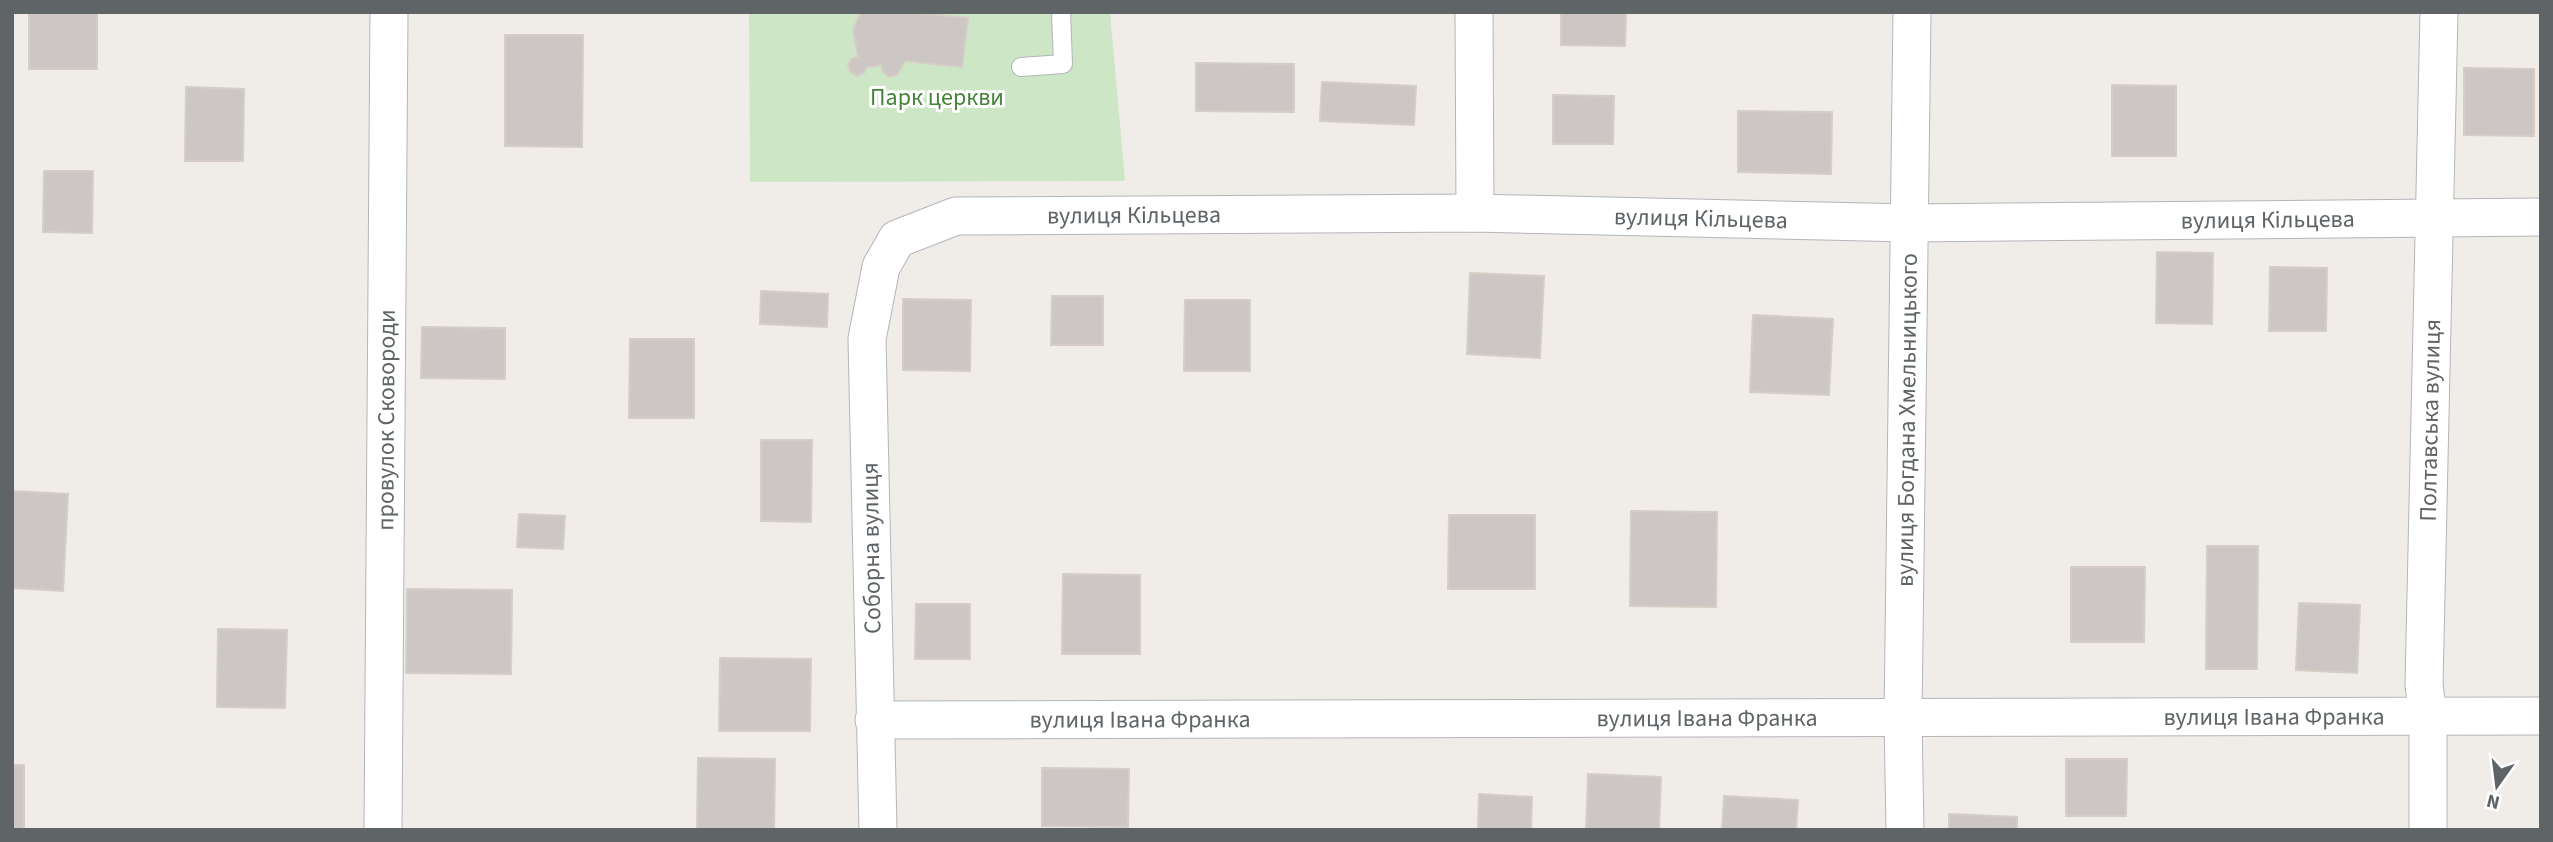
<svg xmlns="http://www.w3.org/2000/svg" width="2553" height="842" viewBox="0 0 2553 842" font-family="'Source Sans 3',sans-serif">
<rect width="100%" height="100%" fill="#f0ece8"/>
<path fill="#cde6c6" d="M749 12H1110L1125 181 750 182Z"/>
<path fill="#ccc7c4" stroke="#d5cdc6" stroke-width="2" d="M29 12H97V69H29Z
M861 12H906L968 18 962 67 905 61 897 75 889 77 883 72 881 65 867 67 864 73 857 76 851 72 848 66 851 59 858 57 853 30Z
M1561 12H1626L1625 46 1561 45Z
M505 35H583L582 147 505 146Z
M1196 63 1294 64V112L1196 111Z
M2464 68 2534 69V136L2464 135Z
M1322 82 1416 86 1414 125 1320 121Z
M2112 85 2176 86V156H2112Z
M186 87 244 89 243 161H185Z
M1553 95 1614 96 1613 144H1553Z
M1738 111 1832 112 1831 174 1738 172Z
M44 171H93L92 233 43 232Z
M2157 252 2213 253 2212 324 2156 323Z
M2270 267 2327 268 2326 331H2269Z
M1470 273 1544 276 1540 358 1467 354Z
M761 291 828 294 827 327 760 324Z
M1052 296H1103V345H1051Z
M903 299 971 300 970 371 903 370Z
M1185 300H1250V371H1184Z
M1753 315 1833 319 1829 395 1750 392Z
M422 327 505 328V379L421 378Z
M630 339H694V418H629Z
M761 440H812L811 522 761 521Z
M12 491 68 494 63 591 12 588Z
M1631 511 1717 512 1716 607 1630 606Z
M519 514 565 516 563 549 517 547Z
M1449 515H1535V589H1448Z
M2207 546H2258L2257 669H2206Z
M2071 567H2145L2144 642H2071Z
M1063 574 1140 575V654H1062Z
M407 589 512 590 511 674 406 673Z
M2299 603 2360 605 2357 673 2296 670Z
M916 604H970V659H915Z
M218 629 287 630 285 708 217 707Z
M720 658 811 659 810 731H719Z
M698 758 775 759 774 830H697Z
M2066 759H2127L2126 816H2066Z
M12 765H24V830H12Z
M1042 768 1129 769 1128 827 1042 826Z
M1588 774 1661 777 1659 830H1586Z
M1479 794 1532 797 1531 830H1478Z
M1724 796 1798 800 1796 830H1722Z
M1949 814 2017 817V830H1949Z"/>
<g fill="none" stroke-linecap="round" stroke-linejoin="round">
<g stroke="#b3b6b9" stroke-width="20">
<path id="service" d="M1021 67 1063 64 1061 12"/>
</g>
<g stroke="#b3b6b9" stroke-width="39">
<g id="minor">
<path d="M1474 12 1475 213"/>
<path id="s1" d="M874 720 2541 716"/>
<path id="s2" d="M383 830 389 12"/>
<path id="s3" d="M878 830 867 339 881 267 897 239 956 216 1475 213 1910 223 2541 217"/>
<path id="s4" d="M1905 830 1903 718 1912 12"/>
<path id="s5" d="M2428 830V716L2424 685 2439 12"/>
</g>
</g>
<use href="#service" stroke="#fff" stroke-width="18"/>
<use href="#minor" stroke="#fff" stroke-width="37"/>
</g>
<g text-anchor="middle" stroke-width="6" stroke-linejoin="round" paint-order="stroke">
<g font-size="24" fill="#468339" stroke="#fff">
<text x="937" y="105">Парк церкви</text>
</g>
<g font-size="24" fill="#5f6467" stroke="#fff">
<text dy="8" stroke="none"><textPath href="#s3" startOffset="838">вулиця Кільцева</textPath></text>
<text dy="8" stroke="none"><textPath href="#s3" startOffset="1405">вулиця Кільцева</textPath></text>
<text dy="8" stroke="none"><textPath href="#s3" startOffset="1972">вулиця Кільцева</textPath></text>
<text dy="8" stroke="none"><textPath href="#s2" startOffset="410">провулок Сковороди</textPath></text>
<text dy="8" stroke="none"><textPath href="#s4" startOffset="410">вулиця Богдана Хмельницького</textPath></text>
<text dy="8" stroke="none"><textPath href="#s5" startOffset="410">Полтавська вулиця</textPath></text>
<text transform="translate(871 548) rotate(-91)" y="8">Соборна вулиця</text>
<text dy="8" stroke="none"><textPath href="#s1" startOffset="1400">вулиця Івана Франка</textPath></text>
<text dy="8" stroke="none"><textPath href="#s1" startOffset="833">вулиця Івана Франка</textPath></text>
<text dy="8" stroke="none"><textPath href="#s1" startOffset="266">вулиця Івана Франка</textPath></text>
</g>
</g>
<rect width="2553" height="842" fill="none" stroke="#5f6467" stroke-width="28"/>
<g transform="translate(2497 786) rotate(194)" stroke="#ffffff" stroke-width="5" paint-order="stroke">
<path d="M0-5L12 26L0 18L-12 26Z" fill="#5f6467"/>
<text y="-10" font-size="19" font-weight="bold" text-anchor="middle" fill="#5f6467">N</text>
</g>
</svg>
